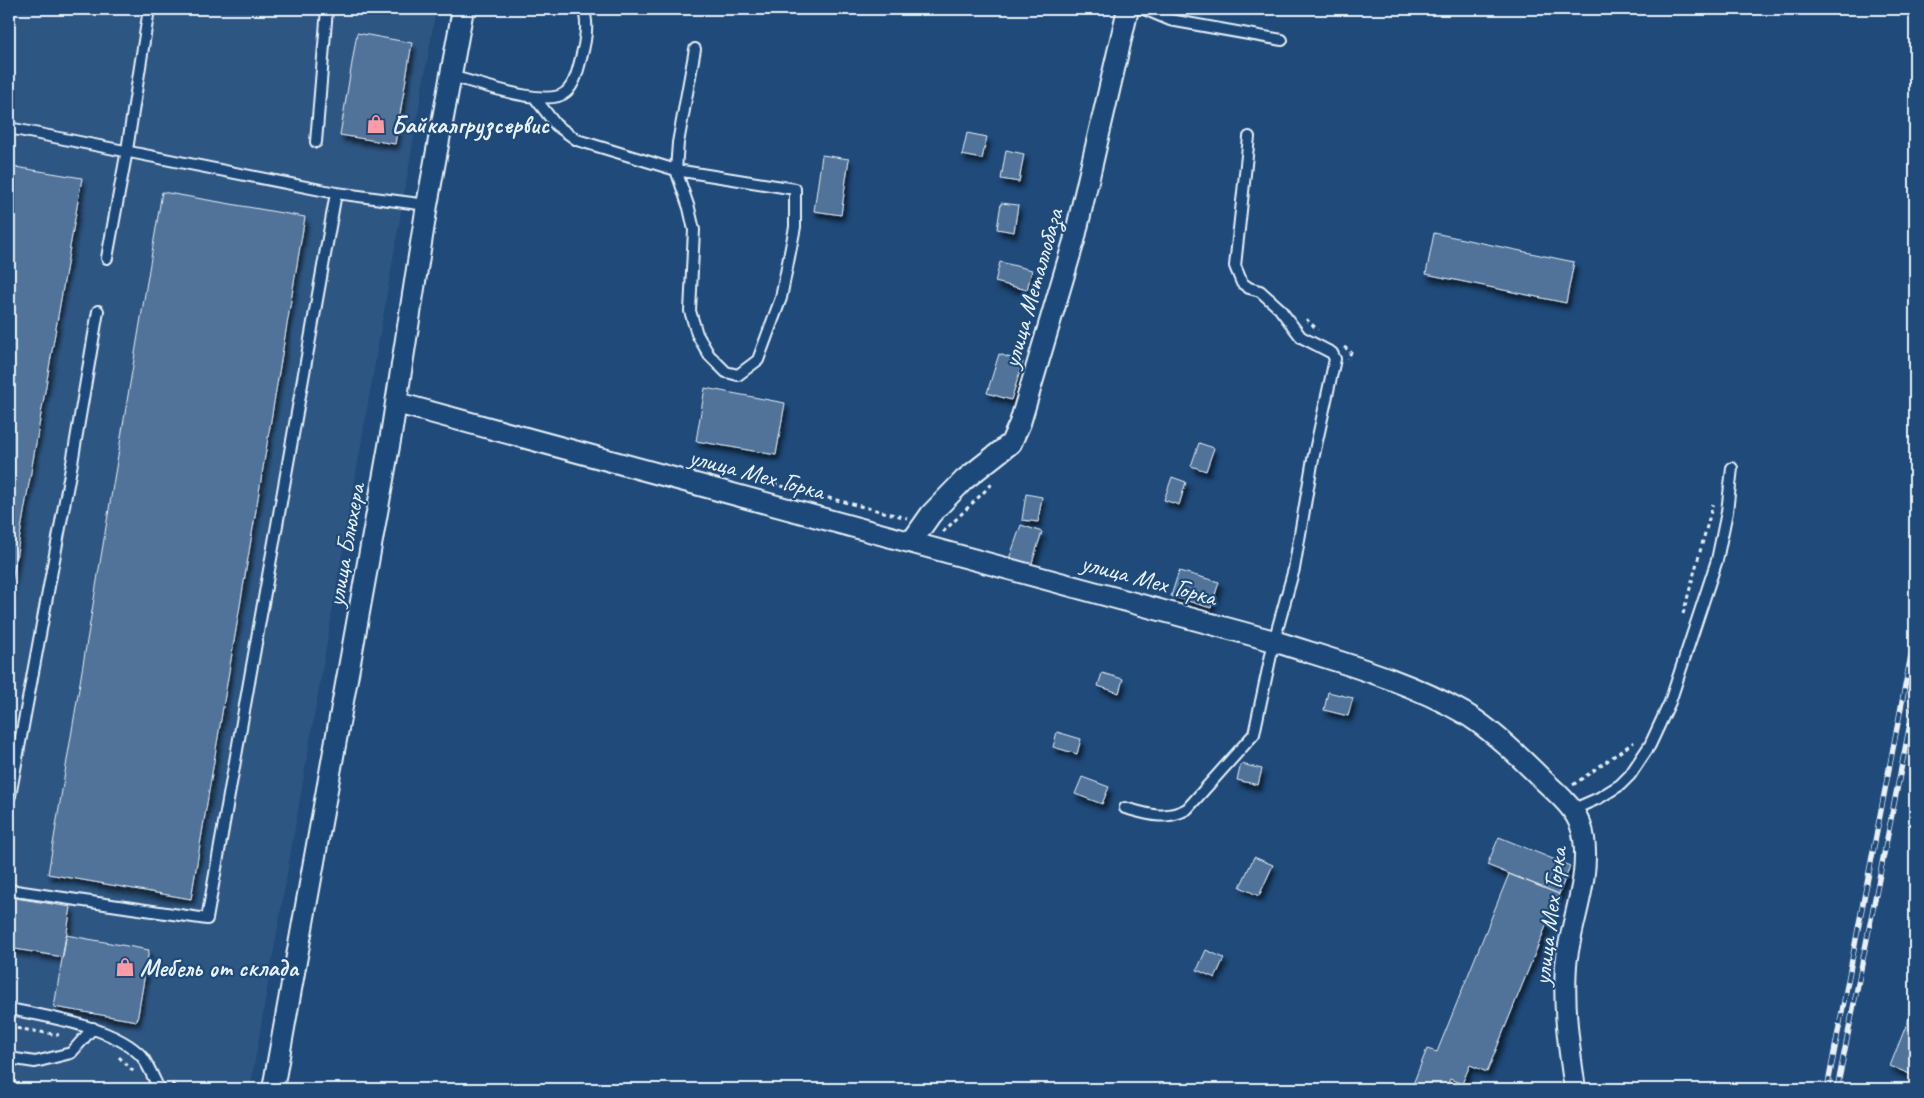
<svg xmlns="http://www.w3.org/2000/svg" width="1924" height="1098" viewBox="0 0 1924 1098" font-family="Caveat,sans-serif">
<defs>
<filter id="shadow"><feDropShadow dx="3" dy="5.5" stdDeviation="2.5" flood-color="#0009"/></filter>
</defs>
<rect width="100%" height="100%" fill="#1f4a7a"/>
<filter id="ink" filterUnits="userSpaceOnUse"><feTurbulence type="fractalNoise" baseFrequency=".02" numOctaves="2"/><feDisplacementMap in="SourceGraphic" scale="10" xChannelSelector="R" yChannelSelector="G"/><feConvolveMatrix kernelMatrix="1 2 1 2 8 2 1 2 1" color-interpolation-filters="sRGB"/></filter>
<g filter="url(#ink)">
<path fill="#2e5683" d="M9 9H436L250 1089H9Z"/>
<path fill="#517399" stroke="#e8f1f8" filter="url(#shadow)" d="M357 33 412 43 395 144 340 135Z
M967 133 987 137 982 159 962 155Z
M1006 150 1024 154 1019 182 1001 179Z
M822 155 849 159 841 215 814 211Z
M9 166 82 178 9 599Z
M162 192 305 217 191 899 48 874Z
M1001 203 1018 205 1014 232 997 229Z
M1434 233 1574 262 1566 303 1426 274Z
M1000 262 1032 270 1027 290 995 282Z
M999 354 1023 362 1011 400 987 393Z
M705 388 785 403 776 455 696 441Z
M1199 443 1214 448 1206 471 1191 466Z
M1172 477 1186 482 1179 505 1164 500Z
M1026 494 1042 497 1038 522 1022 520Z
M1021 525 1042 532 1031 566 1009 559Z
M1179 571 1219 582 1211 608 1171 596Z
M1102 673 1123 679 1119 693 1098 686Z
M1328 692 1353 698 1348 716 1324 710Z
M1057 732 1081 739 1077 754 1053 747Z
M1241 764 1262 769 1258 785 1237 780Z
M1082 777 1109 787 1102 804 1075 794Z
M1499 837 1570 866 1559 894 1487 865Z
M1254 857 1273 865 1259 896 1240 887Z
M1509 874 1559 894 1487 1072 1470 1065 1462 1084 1450 1079 1446 1089H1411L1427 1049 1437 1052Z
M9 897 71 907 63 957 9 948Z
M66 935 149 950 137 1021 54 1007Z
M1206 950 1224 958 1215 978 1197 970Z
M1915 1003V1076L1890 1066Z"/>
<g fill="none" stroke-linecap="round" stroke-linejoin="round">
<g stroke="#e8f1f8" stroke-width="14">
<path id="lane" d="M1144 9 1170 20 1282 40
M451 76C475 82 548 109 566 92 575 84 578 70 581 58 585 44 589 22 583 9
M535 98 556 125 577 140 676 170 795 189V227L781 298 758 360 738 375 726 372 709 355 697 334 690 311 694 230 689 208 676 170 678 143 695 49
M9 128 336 193 427 205
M316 142 327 9
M107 258 127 150 149 9
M10 796 72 463 98 311
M1125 808C1147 814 1165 821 1187 809L1254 734 1274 641 1294 569 1312 464 1335 359 1332 353 1301 337 1279 308 1260 291 1249 288 1242 283 1235 266 1249 137
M1574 809 1599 798 1620 785 1630 775 1650 745 1670 702 1717 560 1727 512 1732 468
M9 890 207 919 336 193
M9 1009C45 1016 119 1028 143 1058 149 1067 154 1079 159 1089
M9 1058 35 1062 71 1053 93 1028"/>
</g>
<g stroke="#e8f1f8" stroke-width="24">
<path id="street" d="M397 403 1274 641C1338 662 1405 679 1464 713 1490 728 1521 758 1542 779 1560 796 1581 812 1584 839 1590 881 1570 924 1566 965 1563 1007 1569 1048 1575 1089
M912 541 931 514 964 480 1011 443 1020 423 1074 241 1128 9
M273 1089 391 435 427 205 463 9"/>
</g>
<path stroke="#e8f1f8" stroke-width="3" stroke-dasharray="4 4" stroke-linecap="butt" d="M1306 319 1318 330
M1344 347 1351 352 1348 359
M758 480 907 518
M943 532 992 484
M1683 614 1713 504
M1573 785 1634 742
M9 1027 59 1035
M119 1057 134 1072
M172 1083 176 1089"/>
<use href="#lane" stroke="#1f4a7a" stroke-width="10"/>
<use href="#street" stroke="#1f4a7a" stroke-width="20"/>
<g stroke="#e8f1f8" stroke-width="5.5">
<path id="rail" d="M1827 1089 1915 635
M1837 1089 1915 699"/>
</g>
<use href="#rail" stroke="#1f4a7a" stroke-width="4" stroke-dasharray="11" stroke-linecap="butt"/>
</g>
</g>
<defs>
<g id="shop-bare" transform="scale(1.5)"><path d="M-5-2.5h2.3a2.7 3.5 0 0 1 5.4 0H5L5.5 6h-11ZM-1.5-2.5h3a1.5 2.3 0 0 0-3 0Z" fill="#ff9aa2" stroke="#1f4a7a" stroke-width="2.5" paint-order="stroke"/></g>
</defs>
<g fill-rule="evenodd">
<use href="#shop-bare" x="376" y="124"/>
<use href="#shop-bare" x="125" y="967"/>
</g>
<g text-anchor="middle" stroke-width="4.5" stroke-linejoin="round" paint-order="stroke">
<g font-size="25" font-weight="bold" fill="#e8f1f8" stroke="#1f4a7a" text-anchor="start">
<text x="391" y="133">Байкалгрузсервис</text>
<text x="140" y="976">Мебель от склада</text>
</g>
<g font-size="25" fill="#e8f1f8" stroke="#1f4a7a">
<text transform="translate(1032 288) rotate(-74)" y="9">улица Металлобаза</text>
<text transform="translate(757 473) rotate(15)" y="9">улица Мех Горка</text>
<text transform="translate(345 545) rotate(-80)" y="9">улица Блюхера</text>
<text transform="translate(1149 579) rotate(15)" y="9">улица Мех Горка</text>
<text transform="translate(1549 916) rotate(-83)" y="9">улица Мех Горка</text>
</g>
</g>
<rect width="1924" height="1098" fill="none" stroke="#1f4a7a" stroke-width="30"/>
<rect x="15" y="15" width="1894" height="1068" fill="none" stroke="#e8f1f8" stroke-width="2" filter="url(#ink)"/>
</svg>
